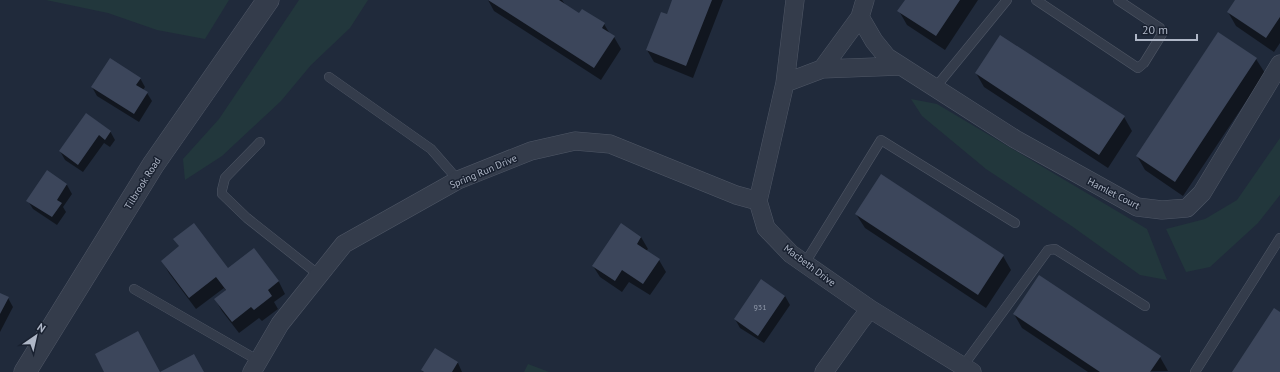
<svg xmlns="http://www.w3.org/2000/svg" width="1280" height="372" viewBox="0 0 1280 372" font-family="'PT Sans',sans-serif">
<rect width="100%" height="100%" fill="#202a3b"/>
<path fill="#22373c" d="M46 0H229L205 39 157 30 108 13Z
M299 0H368L350 28 311 65 281 101 222 156 185 180 183 159 219 119Z
M911 99 937 104 1147 229 1167 280 1140 275 1073 227 986 169 922 116Z
M1280 138V195L1258 223 1210 267 1186 272 1166 229 1205 219 1237 200Z
M528 364 549 372H524Z"/>
<path fill="#0007" d="M488 0H562L566 6 579 14 604 24 610 34 614 37 621 49 601 80 494 11Z
M673 0H723L693 78 654 62 647 50 667 15Z
M906 0H978L945 50 907 25 899 11Z
M1236 0H1280V43L1274 52 1236 26 1228 12Z
M1218 33 1256 59 1265 73 1183 196 1145 170 1137 156Z
M976 73 1124 117 1132 131 1108 168 984 87Z
M140 78 145 87 143 90 147 93 152 101 139 122 97 96 92 87Z
M86 114 110 131 115 140 110 147 104 143 83 172 65 160 60 151Z
M47 172 67 185 72 194 63 207 66 212 57 225 33 209 28 201Z
M856 214 1003 256 1011 270 986 308 865 228Z
M641 237 648 249 646 251 659 260 666 272 650 295 629 282 622 292 600 277 593 266Z
M175 239 228 269 254 250 279 282 285 294 274 302 278 309 262 321 259 318 239 333 222 311 215 299 226 291 224 288 196 309 169 273 162 261 180 247Z
M0 294 8 298 13 307 0 332Z
M785 296 790 305 764 343 740 328 735 319Z
M1014 314 1160 357 1168 371 1088 372 1022 328Z
M458 363 462 372H423L422 370Z"/>
<path fill="#3c465b" d="M488 0H559L579 13 582 9 605 23 602 28 615 36 594 68Z
M672 0H712L686 66 646 50 661 12 667 14Z
M905 0H960L936 36 897 11Z
M1235 0H1280V17L1266 38 1227 12Z
M1218 32 1257 58 1175 182 1136 156Z
M1000 35 1125 116 1099 155 975 73Z
M110 58 141 78 136 85 148 92 134 114 91 87Z
M86 113 111 131 105 140 99 135 78 165 59 151Z
M47 170 67 184 57 200 62 203 52 217 26 201Z
M881 174 1004 255 978 295 855 214Z
M194 223 228 268 254 248 279 281 268 290 272 296 254 310 251 307 232 322 214 299 226 290 216 277 189 298 161 261 179 246 173 239Z
M621 223 641 237 637 244 660 259 643 284 622 270 615 281 592 266Z
M1039 275 1161 356 1150 372H1100L1013 314Z
M761 279 785 296 758 336 734 319Z
M0 293 9 297 0 314Z
M1274 308 1280 312V372H1232Z
M138 331 160 372H104L95 354Z
M435 348 458 362 452 372H424L421 370Z
M194 354 204 372H160Z"/>
<g fill="none" stroke-linecap="round" stroke-linejoin="round">
<g stroke="#4f5766" stroke-width="10">
<path id="service" d="M1036 0 1138 68 1144 63 1162 34 1160 28 1118 0
M329 77 431 149 458 180
M935 88 1007 0
M260 142 225 178 222 190V194L247 218 319 275
M805 263 881 140 1015 223
M134 289 259 361
M963 366 1048 250 1055 249 1145 306
M1195 372 1280 238"/>
</g>
<g stroke="#4f5766" stroke-width="19">
<path id="minor" d="M795 0 785 83 758 201 766 228 791 254 870 309 972 372
M865 0 860 17 874 41 887 57 1015 139 1137 207 1162 210 1187 208 1202 193 1280 64
M822 69 860 17
M785 83 822 69 901 66
M252 372 280 324 344 244 458 180 531 151 575 141 610 144 736 195 758 201
M824 372 859 323 870 309"/>
</g>
<g stroke="#4f5766" stroke-width="23">
<path id="tertiary" d="M25 372 153 165 268 0"/>
</g>
<use href="#service" stroke="#343c4b" stroke-width="9"/>
<use href="#minor" stroke="#343c4b" stroke-width="18"/>
<use href="#tertiary" stroke="#343c4b" stroke-width="22"/>
</g>
<g text-anchor="middle" stroke-width="3" stroke-linejoin="round" paint-order="stroke">
<g font-size="8" fill="#929bac">
<text x="760" y="310">931</text>
</g>
<g font-size="10" fill="#afb7c7" stroke="#192130">
<text transform="translate(483 171) rotate(-23)" y="4">Spring Run Drive</text>
<text transform="translate(142 183) rotate(-58)" y="4">Tilbrook Road</text>
<text transform="translate(1114 193) rotate(27)" y="4">Hamlet Court</text>
<text transform="translate(810 265) rotate(37)" y="4">Macbeth Drive</text>
</g>
</g>
<g transform="translate(36 336) rotate(34)" stroke="#192130" stroke-width="3" paint-order="stroke">
<path d="M0-3L7 15L0 10L-7 15Z" fill="#afb7c7"/>
<text y="-6" font-size="11" font-weight="bold" text-anchor="middle" fill="#afb7c7">N</text>
</g>
<path d="M1136 34v6h61v-6" fill="none" stroke="#afb7c7" stroke-width="2"/>
<text x="1142" y="34" font-size="12" fill="#afb7c7" stroke="#192130" stroke-width="3" paint-order="stroke">20 m</text>
</svg>
